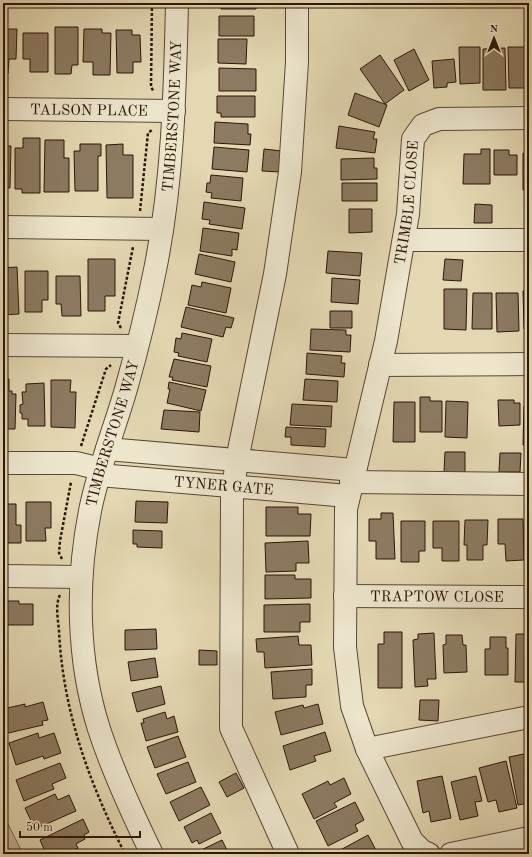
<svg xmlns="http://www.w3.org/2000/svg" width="532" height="857" viewBox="0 0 532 857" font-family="'Old Standard TT',serif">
<rect width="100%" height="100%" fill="#e3d8b2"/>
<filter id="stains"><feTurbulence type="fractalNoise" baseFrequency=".005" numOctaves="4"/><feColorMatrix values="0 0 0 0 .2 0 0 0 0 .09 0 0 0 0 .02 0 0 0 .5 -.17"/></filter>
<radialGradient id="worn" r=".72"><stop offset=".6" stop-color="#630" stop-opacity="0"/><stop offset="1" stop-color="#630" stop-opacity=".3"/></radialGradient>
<path fill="#c4b795" stroke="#78664f" d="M3 809 7 822 23 854H3Z"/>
<path fill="#8c7a61" stroke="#2d1509" d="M221 3H256V9H221Z
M219 16H254V36H219Z
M55 27H78V65H72L71 74H55Z
M3 29H17L16 59H9L8 74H3Z
M84 29H102V33H111L110 75H93V62H83Z
M116 30H132V35H140L141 62H133V73H117Z
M23 33H48V72H30V59H23Z
M218 39H247L246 64 218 63Z
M459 47H480V83L460 84Z
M508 47H529V88H509Z
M505 48 506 90H483V49Z
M414 49 429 80 409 91 394 60Z
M380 55 404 90 385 104 360 69Z
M454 59 456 82 447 83V87L434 88 432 61Z
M219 68 256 69V91H219Z
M355 93 387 105 379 127 348 115Z
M217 96H255V117H221V113H217Z
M215 122 248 124V134H251L250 145 214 143Z
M339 126 375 132 373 139H377L375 153 336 148Z
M3 135V146H11L10 188H3Z
M23 138H40V193H22V189H15V148H23Z
M45 140H64V158H69V192H44Z
M80 144H101V156H98V191H75L74 151H80Z
M123 144V155H133V198H107L106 145Z
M214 147 249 150 247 172 212 169Z
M264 149 282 151 280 172 262 171Z
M481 149H490V184H463L464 154H481Z
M494 150H509V155H517V175H494Z
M523 153H529V190H523Z
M374 158V168H377V179L341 180V159Z
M211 175 243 178 241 201 211 198 212 193 206 192 207 183H210Z
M342 183H377V201H342Z
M204 202 245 208 242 229 209 224 210 220 202 219Z
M475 204 492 205V223H474Z
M349 209H372V232L349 233Z
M203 228 239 233 237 250 232 249V256L200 251Z
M328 251 362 253 360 276 326 273Z
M199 254 235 262 231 282 195 274Z
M88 259H115V296H105V311H88Z
M445 259 463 260 461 281 443 280Z
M17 267 19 314 3 315V268Z
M25 271H48V300H42V312H25Z
M56 276H80L81 316H62L61 304H56Z
M332 278 360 280 358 304 331 302Z
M202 282 231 288 226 313 188 305 192 285 201 287Z
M444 289H467L466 330 444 329Z
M523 291H529V329H524Z
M473 293H492V329H472Z
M496 293H518L519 331 497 332Z
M186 307 234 318 231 328 226 327 223 337 181 327Z
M330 311H352V328H330Z
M311 329 346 330V335H351L350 352 310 350Z
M182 333 212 339 207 362 178 356 179 353 174 352 176 338 181 339Z
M307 353 342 356 341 363H345L344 377 306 374Z
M174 359 211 366 207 387 172 380 173 377H169Z
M3 379H9V391H12V394H16L15 429H3Z
M305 379 338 381 337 402 303 400Z
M51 380H71L70 392H76L75 428 51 427Z
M169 382 206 390 201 411 167 403 170 389H168Z
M44 383 45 426H28V419H22V413H20V405L23 404 22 392H26V384Z
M420 397H430V401H442V432H420Z
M498 400H514V403H520V425L499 426Z
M446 401 468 402 467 438 445 437Z
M394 402H415V442H393Z
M292 404 332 406 331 427 290 425Z
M524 406H529V445H523Z
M164 410 200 412 199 432 161 429Z
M286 427 326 429 325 447 291 445V437H285Z
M445 452H465V473L444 472Z
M500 453H521L520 472H499Z
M136 501 168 502 167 523 135 522Z
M26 502H51V528H45L46 541H26Z
M3 504H16V525H21V543H3Z
M266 507H298V514H311L310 536H266Z
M381 513H393L395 559H376V541H369V519H381Z
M498 519H523L524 560 506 561 505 544H498Z
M465 520H488L487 545H483V560H467V545H464Z
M401 521H425V551H419V562H401Z
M433 521H459V561H442V548H433Z
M133 530 162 531V548L137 547V544H133Z
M308 541 309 563H296V571L266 572 265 543Z
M265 575H295V579H311V598L265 599Z
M3 601H19V604H33V625H3Z
M310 604V622H300V632H264V605Z
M156 629 157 649 125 650V630Z
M384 632H402V688H378V644H384Z
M434 633 436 679H427L428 686 415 687 413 640 418 639V634Z
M516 634H529V682H515Z
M446 635H462L463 645H466L467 672 444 673 443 645 446 644Z
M298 636 299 645H311L312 665 265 668 264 652H257L256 639Z
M490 637H506V648H508V675H485V649H490Z
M199 650 217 651V665H199Z
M155 658 158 677 131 681 128 662Z
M312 669V685H306V697L273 699 271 672Z
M161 686 165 704 137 712 132 693Z
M420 700H439L438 721 419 720Z
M43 702 48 720 42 721 43 725 4 734 3 709 25 704V707Z
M318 704 323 724 281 735 275 712 303 705 304 708Z
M165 712 167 719 174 716 178 732 146 741 141 723H144L143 719Z
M325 732 331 751 314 756 316 761 290 770 283 746Z
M38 733 39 738 54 733 61 753 44 759 43 756 16 765 9 743Z
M178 736 186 757 155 768 147 747Z
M529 753V803L518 805 509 757Z
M506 761 517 808 499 812 496 800 488 802 479 768Z
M188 762 196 782 166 794 157 774Z
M60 763 66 778 52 784 54 789 24 801 16 780Z
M236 773 244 788 227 797 219 782Z
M442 776 451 818 431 822 429 811 423 813 417 781Z
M476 776 482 801 475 802 478 816 460 820 451 782Z
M344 778 351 794 334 803 337 807 314 819 302 794 328 781 330 785Z
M201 787 210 805 179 821 170 802Z
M55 794 58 800 69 795 76 811 35 829 25 808Z
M355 802 364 820 355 825 358 831 328 846 316 821Z
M211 813 221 833 199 844 197 840 192 843 184 827Z
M83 819 89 832 84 835 85 839 76 844 78 848 66 854H46L40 840Z
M368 835 378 854H333Z
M222 840 229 854H195V853Z"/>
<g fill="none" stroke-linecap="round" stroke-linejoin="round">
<g stroke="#5a4633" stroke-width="24">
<g id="minor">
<path id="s1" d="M3 109 174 111"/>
<path d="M3 227 162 229"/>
<path d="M404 240H529"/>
<path d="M3 345 137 346"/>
<path d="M380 365 529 364"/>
<path d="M107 449 354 470"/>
<path d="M3 463H76L101 469"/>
<path id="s2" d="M99 475 348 496"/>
<path d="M351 482 529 484"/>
<path d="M3 576 81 577"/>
<path id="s3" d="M345 596 529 597"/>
<path d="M367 749 529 717"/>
<path id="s4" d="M152 854C132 813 113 772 99 729 77 660 76 582 90 511 98 470 114 430 126 389 137 350 147 310 155 270 173 182 175 92 177 3"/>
<path d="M288 854 231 728 232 495 237 460 275 274 290 172 297 62V3"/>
<path id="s5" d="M429 854 422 851 412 841 367 749 352 706 345 647 346 509 386 341 408 214 413 139 423 125 439 119 529 118"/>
<path d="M451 854 529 838"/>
</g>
</g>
<path stroke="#2d1509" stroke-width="2.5" stroke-dasharray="3 2" stroke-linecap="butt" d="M152 3 151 87 154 92
M140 211 148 133 152 130
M121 328 118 323 133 247
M81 446 106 369 111 365
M62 559 59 553 60 541 71 482
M60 595C55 605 58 619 59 631 63 712 89 782 125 854"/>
<use href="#minor" stroke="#ede6cd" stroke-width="22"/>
</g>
<g text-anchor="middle" stroke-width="4" stroke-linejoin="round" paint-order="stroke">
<g font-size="15" fill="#2d1509" stroke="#ede6cd">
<text dy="5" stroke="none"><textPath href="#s1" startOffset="86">TALSON PLACE</textPath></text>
<text dy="5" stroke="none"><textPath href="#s4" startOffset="761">TIMBERSTONE WAY</textPath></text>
<text dy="5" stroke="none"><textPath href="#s5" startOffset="680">TRIMBLE CLOSE</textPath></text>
<text dy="5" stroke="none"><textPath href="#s4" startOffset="437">TIMBERSTONE WAY</textPath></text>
<text dy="5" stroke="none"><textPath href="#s2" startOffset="125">TYNER GATE</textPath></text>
<text dy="5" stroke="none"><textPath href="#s3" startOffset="92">TRAPTOW CLOSE</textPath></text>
</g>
</g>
<rect width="532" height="857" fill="none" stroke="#e3d8b2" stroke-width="16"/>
<rect x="4" y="4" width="524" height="849" fill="none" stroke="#2d1509" stroke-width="2"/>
<rect x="8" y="8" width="516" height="841" fill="none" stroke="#2d1509"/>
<g transform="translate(494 38)" stroke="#ede6cd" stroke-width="3" paint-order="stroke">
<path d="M0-3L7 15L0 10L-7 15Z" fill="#2d1509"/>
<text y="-6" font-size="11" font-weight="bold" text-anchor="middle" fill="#2d1509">N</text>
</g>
<path d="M20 831v6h120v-6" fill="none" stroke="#2d1509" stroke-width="2"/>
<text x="26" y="831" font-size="12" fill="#2d1509" stroke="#ede6cd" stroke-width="3" paint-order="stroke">50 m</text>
<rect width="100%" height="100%" filter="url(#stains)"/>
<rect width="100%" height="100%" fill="url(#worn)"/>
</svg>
